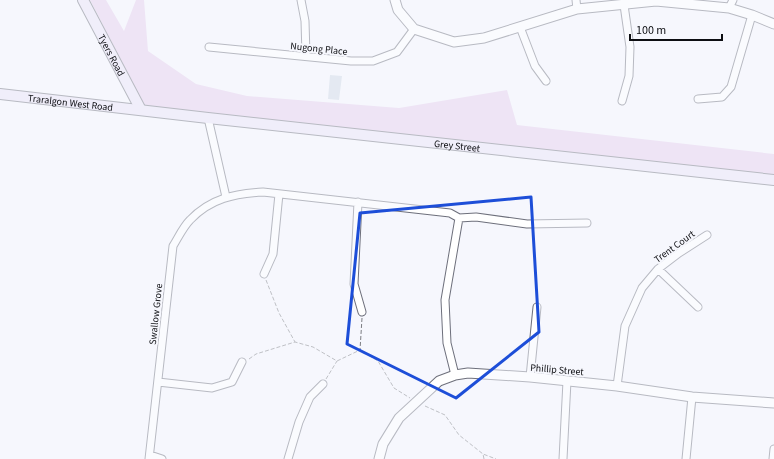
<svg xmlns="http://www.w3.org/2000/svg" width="774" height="459" viewBox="0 0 774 459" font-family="'Source Sans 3',sans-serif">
<rect width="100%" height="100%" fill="#f6f7fd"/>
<path fill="#e4cdeb" d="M90 0H106L124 31 136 0H144L148 51 196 84 247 96 399 108 507 90 517 125 774 154V177L301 126 144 105Z"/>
<path fill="#cfd8e4" d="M330 75 342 76 339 100 328 99Z"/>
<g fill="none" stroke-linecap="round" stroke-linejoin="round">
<g stroke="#6d6f7b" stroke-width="9">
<path id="minor" d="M301 0 305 21 306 56
M576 0 577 9
M729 8 733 0
M520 27 535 66 546 81
M209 47 351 61H373L397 52 414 29
M698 99 722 97 731 87 752 15
M622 101 629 76 630 47 624 5
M208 118 226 197
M358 202 354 284 362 312
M459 218 476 217 527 224 587 223
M658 269 698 307
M264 274 273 254 279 194
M455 375 447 343 445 300 459 218
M530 377 537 307
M158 382 212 388 232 382 242 362
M617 386 625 326 642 288 658 269 679 253 707 235
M150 455 162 459
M149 459 173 246C178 238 183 227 190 220 211 198 234 194 263 192L450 213 459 218
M288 459 299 422 310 397 323 384
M563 459 567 381
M686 459 692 397
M773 459 774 449"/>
</g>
<g stroke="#6d6f7b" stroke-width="11">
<path id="tertiary" d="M395 0 398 10 414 29 454 42 484 38 577 9 656 1 729 8 752 15 774 24
M379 459 383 444 399 418 439 381 455 375 468 373 530 377 617 386 692 397 774 403"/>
</g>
<g stroke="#6d6f7b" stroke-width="12">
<g id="secondary">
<path id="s1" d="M83 0 141 110"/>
<path id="s2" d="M0 94 208 118 774 180"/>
</g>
</g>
<path stroke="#7c7d82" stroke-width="1" stroke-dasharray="4 2" stroke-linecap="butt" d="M266 280 279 313 295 342
M362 318 360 350 378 361 394 388 410 398
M249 359 256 354 295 342 313 347 337 361 360 350
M326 379 337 361
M425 406 445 415 459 435 483 454
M484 459 483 454 496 459"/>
<use href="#minor" stroke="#fff" stroke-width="7"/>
<use href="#tertiary" stroke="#fff" stroke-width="9"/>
<use href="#secondary" stroke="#e8e2f5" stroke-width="10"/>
</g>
<path d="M0 0H774V459H0ZM531 197 539 332 456 398 347 344 360 213Z" fill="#f6f7fd" fill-opacity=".55" fill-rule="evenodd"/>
<path fill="none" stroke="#1d4ed8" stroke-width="3" stroke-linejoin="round" d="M531 197 539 332 456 398 347 344 360 213Z"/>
<g text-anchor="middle" stroke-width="4" stroke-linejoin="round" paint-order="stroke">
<g font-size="10" fill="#0d0e12" stroke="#f6f7fd">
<text transform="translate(319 48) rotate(6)" y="4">Nugong Place</text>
<text dy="4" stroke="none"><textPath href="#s1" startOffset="62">Tyers Road</textPath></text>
<text dy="4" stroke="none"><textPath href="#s2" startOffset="71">Traralgon West Road</textPath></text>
<text dy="4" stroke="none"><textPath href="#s2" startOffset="460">Grey Street</textPath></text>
<text transform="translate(674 246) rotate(-36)" y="4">Trent Court</text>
<text transform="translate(155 314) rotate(-84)" y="4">Swallow Grove</text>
<text transform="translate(557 369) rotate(5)" y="4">Phillip Street</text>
</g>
</g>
<path d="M630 34v6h92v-6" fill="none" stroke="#0d0e12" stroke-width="2"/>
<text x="636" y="34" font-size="12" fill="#0d0e12" stroke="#f6f7fd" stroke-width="3" paint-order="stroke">100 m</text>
</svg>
